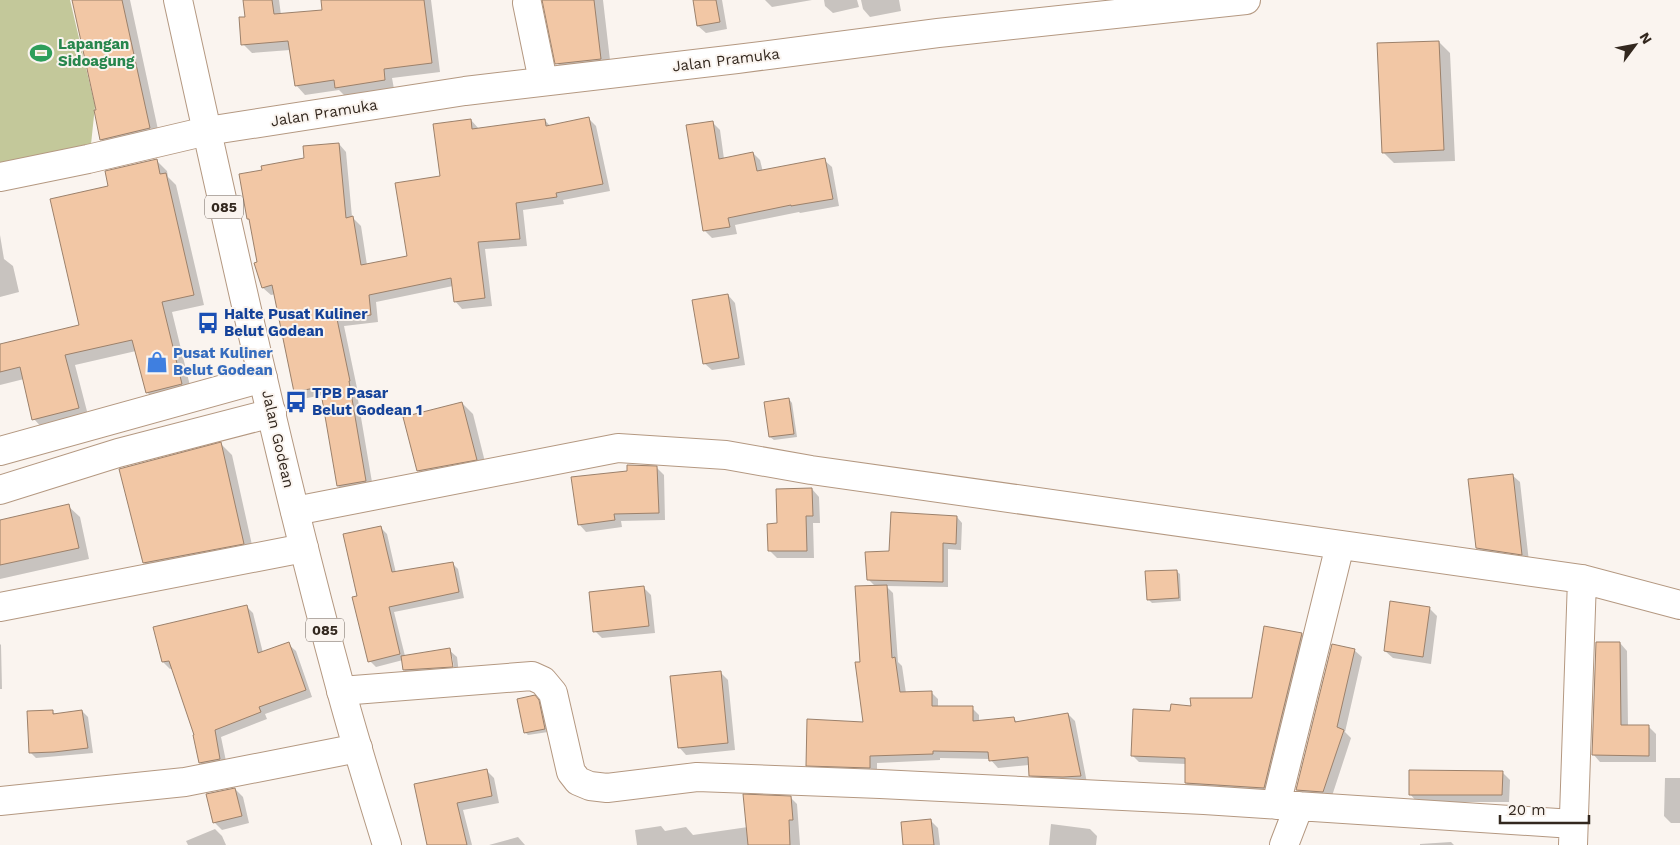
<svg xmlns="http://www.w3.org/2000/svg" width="1680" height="845" viewBox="0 0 1680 845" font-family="'Work Sans',sans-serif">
<rect width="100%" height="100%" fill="#faf4ef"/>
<path fill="#c3c89a" d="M0 0H70L95 106 90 154 0 173Z"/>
<path fill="#0003" fill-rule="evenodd" d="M74 0H130L160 139 111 150 101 140 97 111Z
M244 0H279L281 15 324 11 322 0H431L440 72 392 78 394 89 345 96 339 90 305 95 296 85 290 50 252 53 243 44 247 18Z
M543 0H603L611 69 568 74 557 63Z
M694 0H722L727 29 706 33 698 26Z
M765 0H812L772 7Z
M824 0H857L859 7 833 13 825 6Z
M861 0H899L901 11 870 17 863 9Z
M1439 42 1450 53 1455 161 1394 163 1383 152Z
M588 118 596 126 610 191 563 200 564 204 523 210 527 246 485 249 492 306 462 309 455 301 453 286 376 302 378 322 344 326 357 388H356L373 488 346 493 338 486 323 395 302 399 295 391 276 294 271 295 263 288 255 264 259 263 250 221 248 219 263 171 305 159 339 144 346 152 352 217 361 226 367 265 409 257 441 177 471 120 479 129 545 120 550 126Z
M712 122 720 130 724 159 753 153 760 160 763 172 824 160 832 167 839 206 800 213 799 212 735 225 737 234 712 238 704 230Z
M156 160 167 171 168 177 176 185 204 305 172 312 192 394 157 403 147 392 136 351 75 365 89 419 44 430 34 419 24 379 0 385V345L81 326 110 187Z
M0 235 4 259 13 266 19 292 0 297Z
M728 295 735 303 745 365 712 370 704 363Z
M789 399 792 403 797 437 774 440 770 437Z
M462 403 473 414 487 470 429 482 418 471Z
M221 444 232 455 254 554 155 574 144 563Z
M656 467 664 475 665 520 621 521 622 527 586 532 579 524Z
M1512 475 1520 482 1529 562 1485 555 1478 548Z
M812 489 819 497 820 523H813L814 558H777L769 550 778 525Z
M68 506 80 517 89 559 0 579V521Z
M957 517 962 523 961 550 948 549V587L886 586 893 593 898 662 902 666 906 693 931 692 938 699V707L972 708 979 715V722L1014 719 1018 723 1068 714 1075 721 1087 783 1037 782 1030 775 1029 765 998 768 990 759 940 758V760L877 763V775L814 772 807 765 864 724 861 663 875 586 868 579 890 552Z
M381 528 387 534 396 573 452 563 458 569 464 598 394 612 405 656 449 650 457 657 459 674 412 677 404 670 403 660 376 667 370 661 359 597ZM450 656H452L455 673H452Z
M1176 571 1180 574 1181 601 1152 603 1148 599Z
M644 588 651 595 655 633 602 638 595 631Z
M246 606 253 613 263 653 288 644 296 651 312 697 265 714 267 719 221 737 227 766 208 770 200 763 195 736 173 668 170 669 163 662Z
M1429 608 1437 616 1431 664 1393 658 1385 651Z
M1302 634 1309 640 1271 795 1193 790 1186 783V764L1139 762 1132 755 1171 712 1193 707 1253 699Z
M1620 643 1627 651 1628 726H1648L1656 734V762H1600L1593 754Z
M0 644 1 645 2 689H0Z
M1354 650 1362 657 1345 732 1351 738 1331 799 1304 797 1297 790Z
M720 672 728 680 735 750 686 755 679 747Z
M538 700 542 705 548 732 528 735 525 732Z
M52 711 56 715 82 711 88 717 93 753 36 758 30 752Z
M487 771 494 778 499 803 463 810 472 845H432L424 813Z
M1502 772 1510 780 1509 802H1417L1410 794Z
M1665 778H1680V823H1671L1664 816Z
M235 789 243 797 249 823 222 830 214 822Z
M790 797 797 804 800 845H637L635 830 661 826 665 831 686 827 693 835 748 827Z
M930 820 938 828 940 845H905Z
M1051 824 1090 829 1097 836 1096 845H1049Z
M215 829 222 836 226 845H188L186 841Z
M518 837 525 845H489Z
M1451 842 1454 845H1420V844Z"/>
<path fill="#f2c7a5" stroke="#9c816b" d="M72 0H122L150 128 100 140 94 110H96Z
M243 0H272L274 14 322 10 321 0H424L432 63 384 69 385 80 335 88 334 80 295 86 288 41 241 45 239 17H245Z
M542 0H594L601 59 555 64Z
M693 0H716L720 22 697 26Z
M1439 41 1444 150 1382 153 1377 43Z
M589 117 603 184 556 193 557 197 516 203 520 239 478 242 485 298 454 302 451 278 369 295 371 315 337 319 350 381H349L366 481 337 486 320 387 294 392 272 285 262 288 254 263 257 262 249 219H247L239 174 262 170 261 166 304 158 303 146 339 143 346 218 353 216 361 265 407 256 395 183 440 176 433 124 471 119 472 129 545 119 546 126Z
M713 121 719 159 753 152 757 171 825 158 833 199 791 206V205L728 218 730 227 703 231 686 125Z
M157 159 160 174 166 173 194 295 162 302 182 384 146 393 132 340 65 355 79 408 32 420 20 367 0 372V344L79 325 50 199 108 186 105 171Z
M728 294 739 358 703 364 692 300Z
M789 398 794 434 769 437 764 402Z
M462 402 477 460 417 471 403 417Z
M221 442 244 544 143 563 119 469Z
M627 465 657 466 659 513 614 514 615 520 578 525 571 477 627 471Z
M1513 474 1522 555 1476 548 1468 479Z
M812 488 813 516H806L807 551H768L767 524 777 523 776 489Z
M69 504 79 548 0 565V520Z
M891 512 957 516 956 544 943 543V582L867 580 865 552 889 551Z
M381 526 392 572 453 562 459 592 389 607 400 654 368 662 352 597 357 596 343 534Z
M1177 570 1179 598 1147 600 1145 571Z
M887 585 892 658 895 657 900 692 932 691V706H973V721L1014 717 1015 722 1068 713 1081 776 1063 777 1029 776 1028 757 989 761 988 752 933 751V754L870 756V768L806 766 807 719 863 722 855 662H860L855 586Z
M644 586 649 626 593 632 589 592Z
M1390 601 1430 607 1423 657 1384 651Z
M247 605 258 653 289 642 306 690 259 707 261 712 215 730 220 759 199 763 193 735H194L169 661 162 662 153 627Z
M1264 626 1302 633 1264 788 1185 783V758L1131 756 1133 709 1170 711 1171 704 1191 706 1190 698H1252Z
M1596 642H1620L1621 725H1649V756L1592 755Z
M1332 644 1355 649 1337 727 1344 730 1323 792 1296 790Z
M450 648 453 667 403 670 401 656Z
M721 671 728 743 678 748 670 676Z
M535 695 539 700 545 729 524 733 517 699Z
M53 710V714L82 710 88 748 54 752 29 753 27 711Z
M487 769 492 796 457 803 467 845H427L414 784Z
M1409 770 1503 771 1502 795H1409Z
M235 788 242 816 213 823 206 794Z
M743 794 791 796 793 820H789L790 845H748Z
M931 819 934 845H903L901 822Z"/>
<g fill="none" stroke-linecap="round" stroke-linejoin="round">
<g stroke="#b49881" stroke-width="30">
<path id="minor" d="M527 3 543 81
M0 177 88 159 207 131 465 91 737 59 938 33 1246 0
M0 451 263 378
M0 490 118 453 272 413
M295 511 618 448 726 455 811 470 1582 579 1680 605
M0 607 304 548
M341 691 532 676 543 681 553 693 571 772 578 781 590 786 607 788 697 777 880 784 1204 800 1573 824
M0 801 185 782 358 748
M1276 805 1340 545
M1284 845 1299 806
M1573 845 1582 579"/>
</g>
<g stroke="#b49881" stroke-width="30">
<path id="major" d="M178 0C229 231 279 462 341 690 355 742 371 793 387 845"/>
</g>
<use href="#minor" stroke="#fff" stroke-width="28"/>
<use href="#major" stroke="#fff" stroke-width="28"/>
</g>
<defs>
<g id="stadium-bare" transform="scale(1.725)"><path d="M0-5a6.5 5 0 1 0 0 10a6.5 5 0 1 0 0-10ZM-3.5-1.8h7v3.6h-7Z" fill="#2e9e5b" stroke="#faf4ef" stroke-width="2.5" paint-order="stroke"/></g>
<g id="bus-bare" transform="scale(1.725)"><path d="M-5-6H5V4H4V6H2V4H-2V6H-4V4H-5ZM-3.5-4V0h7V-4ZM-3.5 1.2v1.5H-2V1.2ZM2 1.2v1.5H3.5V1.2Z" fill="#1a4fb4" stroke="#faf4ef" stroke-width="2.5" paint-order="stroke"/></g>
<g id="shop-bare" transform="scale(1.725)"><path d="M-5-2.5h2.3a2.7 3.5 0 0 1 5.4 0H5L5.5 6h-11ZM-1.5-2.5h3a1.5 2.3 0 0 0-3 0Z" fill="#3f7fe0" stroke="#faf4ef" stroke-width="2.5" paint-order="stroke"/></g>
</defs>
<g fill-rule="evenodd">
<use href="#stadium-bare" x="41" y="53"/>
<use href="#bus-bare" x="208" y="323"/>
<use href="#shop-bare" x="157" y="362"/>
<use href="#bus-bare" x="296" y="402"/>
</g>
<g text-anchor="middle" stroke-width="4" stroke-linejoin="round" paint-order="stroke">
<g fill="#faf4ef" stroke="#6f655d" stroke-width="1">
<rect x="205" y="195.5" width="38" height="23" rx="4"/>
<rect x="306" y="618.5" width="38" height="23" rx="4"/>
</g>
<g font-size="14" font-weight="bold" fill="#33281f">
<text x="224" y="212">085</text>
<text x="325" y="635">085</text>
</g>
<g font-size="15" font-weight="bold" fill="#27864d" stroke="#faf4ef" text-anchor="start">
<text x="58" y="49">Lapangan<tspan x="58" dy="17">Sidoagung</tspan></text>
</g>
<g font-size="15" fill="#33281f" stroke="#faf4ef">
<text transform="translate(726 60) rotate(-7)" y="5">Jalan Pramuka</text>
<text transform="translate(324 113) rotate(-9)" y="5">Jalan Pramuka</text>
<text transform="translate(278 439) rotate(77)" y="5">Jalan Godean</text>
</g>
<g font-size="15" font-weight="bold" fill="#164399" stroke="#faf4ef" text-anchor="start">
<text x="224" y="319">Halte Pusat Kuliner<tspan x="224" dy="17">Belut Godean</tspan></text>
<text x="312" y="398">TPB Pasar<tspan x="312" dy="17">Belut Godean 1</tspan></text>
</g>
<g font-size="15" font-weight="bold" fill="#366cbe" stroke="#faf4ef" text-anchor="start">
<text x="173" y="358">Pusat Kuliner<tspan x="173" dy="17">Belut Godean</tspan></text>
</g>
</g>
<g transform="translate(1635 45) rotate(58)" stroke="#faf4ef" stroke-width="4" paint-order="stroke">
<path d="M0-4L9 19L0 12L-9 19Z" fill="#33281f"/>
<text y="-8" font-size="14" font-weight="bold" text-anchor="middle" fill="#33281f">N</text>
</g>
<path d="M1500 815v8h89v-8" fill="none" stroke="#33281f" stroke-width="2.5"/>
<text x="1508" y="815" font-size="15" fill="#33281f" stroke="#faf4ef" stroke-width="4" paint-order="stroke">20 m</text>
</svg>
